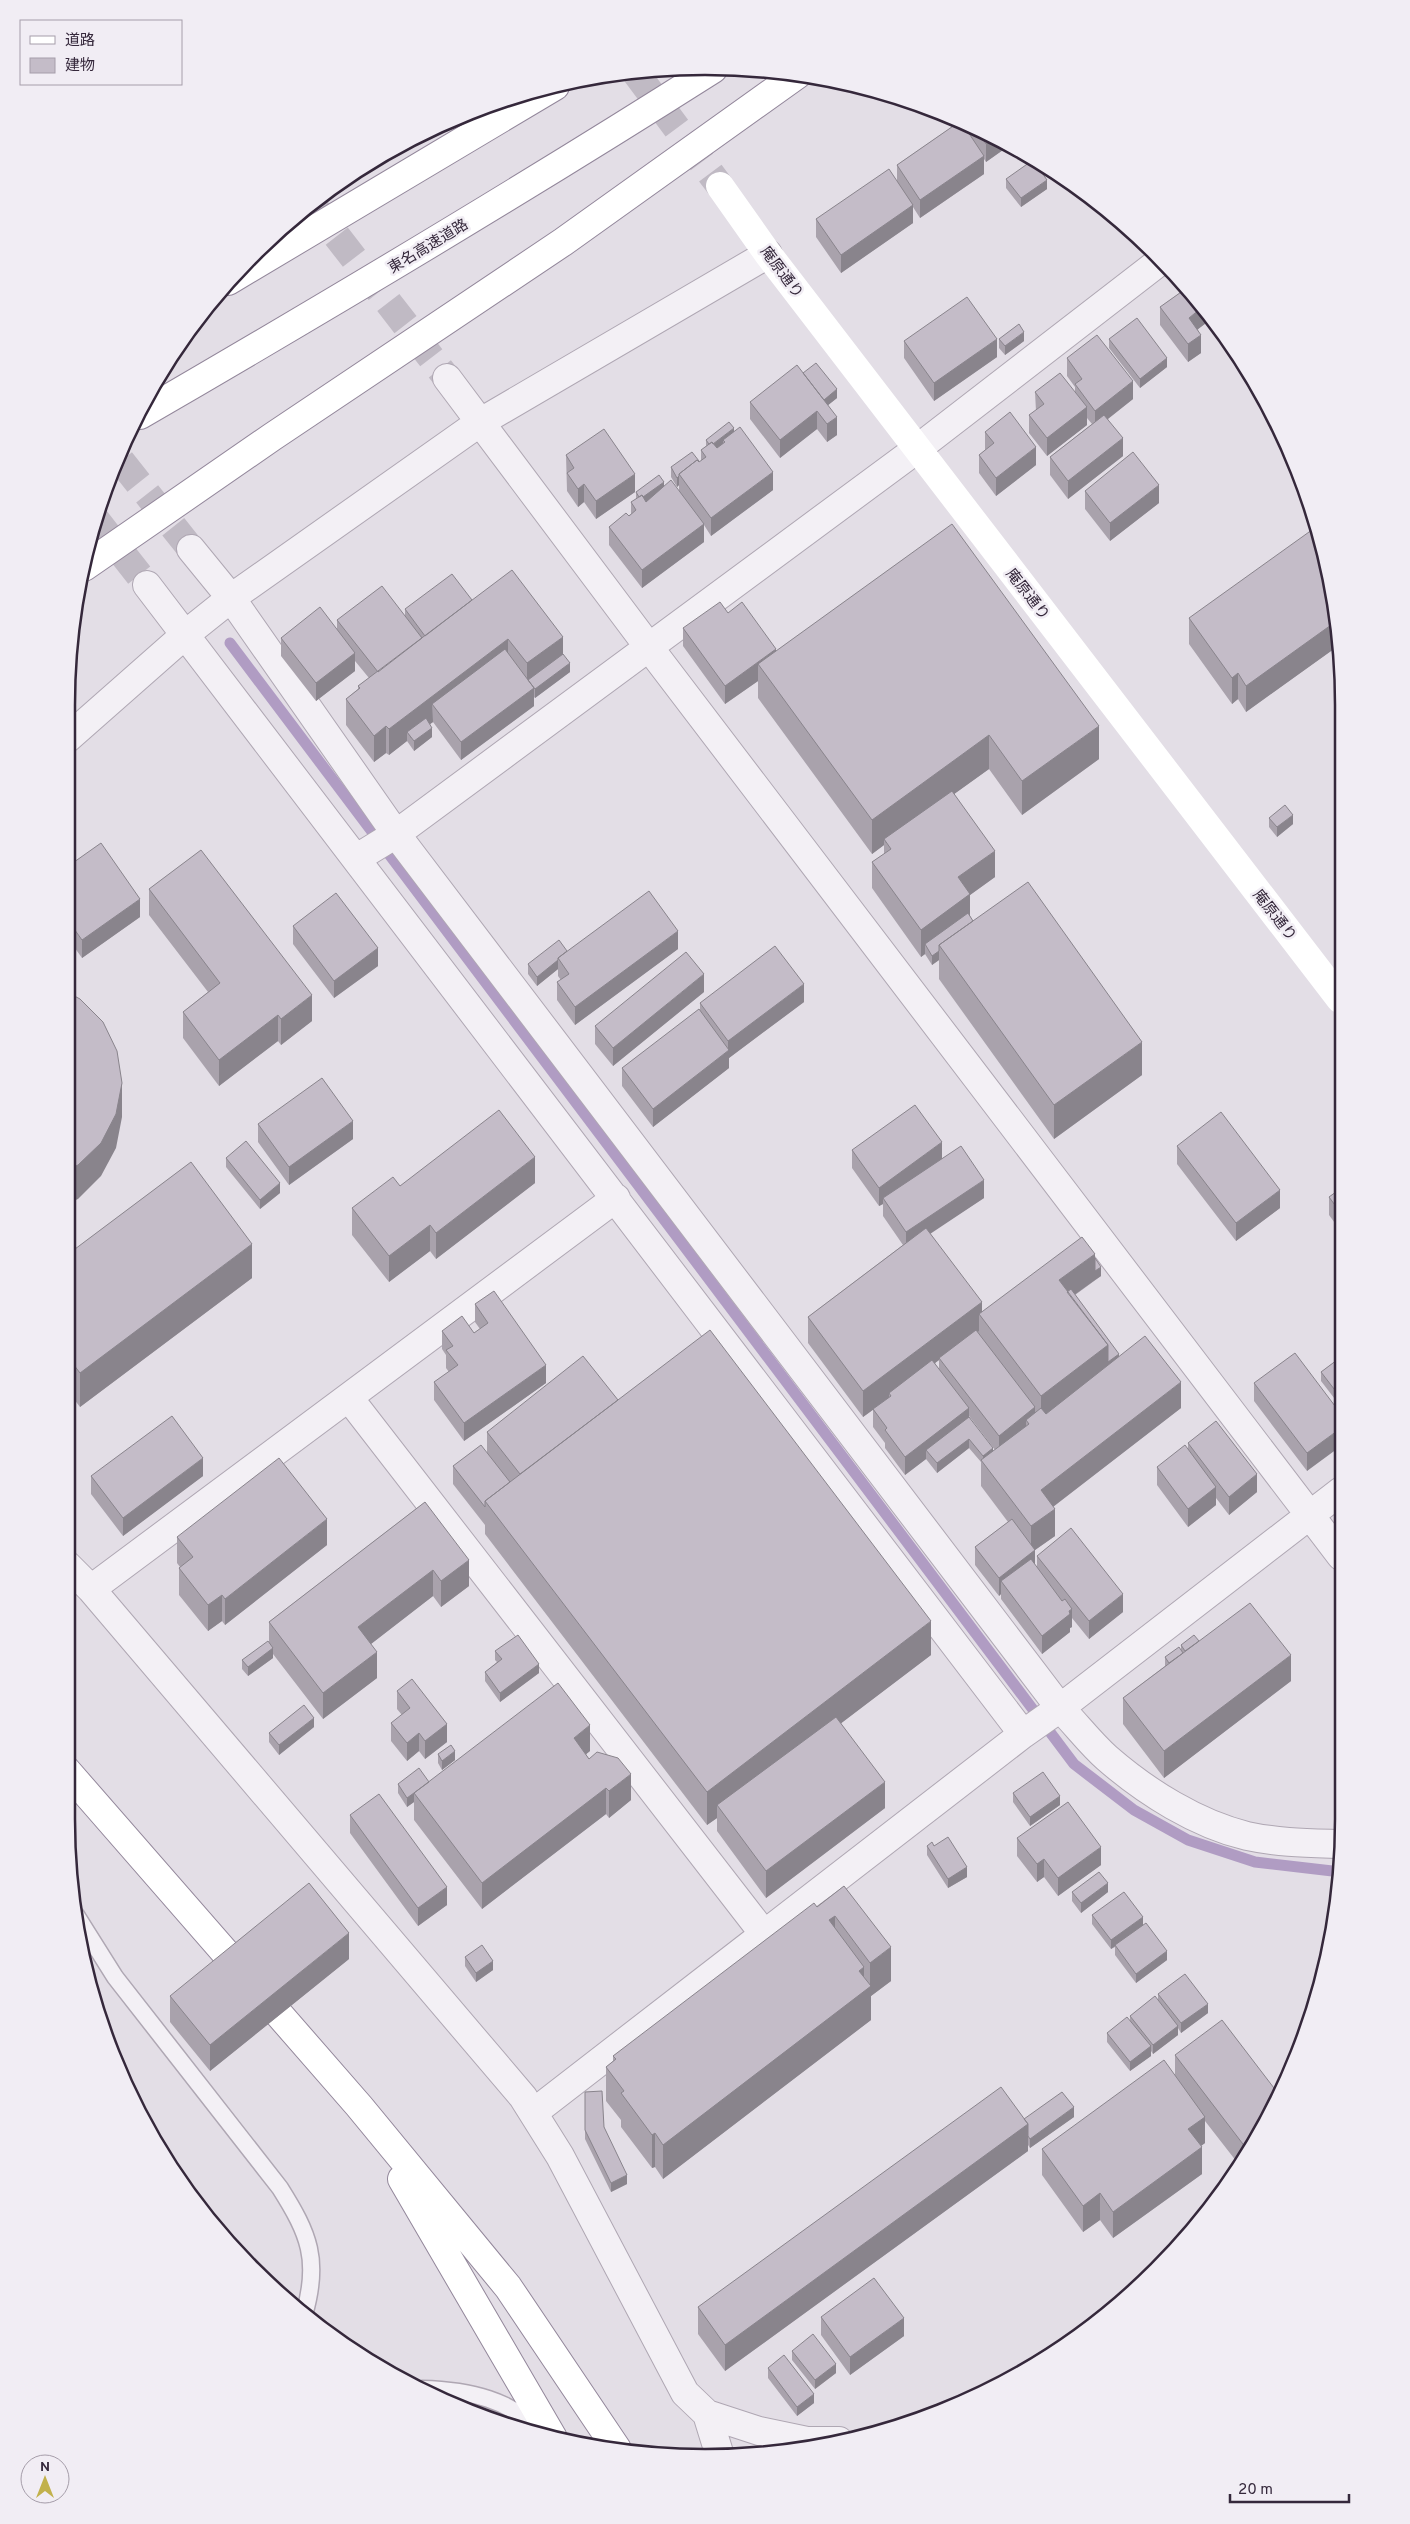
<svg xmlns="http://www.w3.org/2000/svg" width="1410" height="2524" viewBox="0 0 1410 2524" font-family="Overpass,'Noto Sans JP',sans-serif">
<rect width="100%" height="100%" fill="#e3dee6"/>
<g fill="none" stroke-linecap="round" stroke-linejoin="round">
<path stroke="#b09cc3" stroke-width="11" d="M230 643 1074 1764 1134 1810 1188 1840 1255 1862 1341 1872"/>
<path stroke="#c0bac4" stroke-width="28" stroke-dasharray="28 14" stroke-linecap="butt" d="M311 203 447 378
M121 461 191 549
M96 520 147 585"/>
<path stroke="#c0bac4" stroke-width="28" stroke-dasharray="28 14" stroke-linecap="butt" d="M635 72 720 186"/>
<g stroke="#afa7b3" stroke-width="19">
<path id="lane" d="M76 1915 115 1977 280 2188C309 2234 320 2260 304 2315
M422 2389C467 2390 514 2399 544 2436"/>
</g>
<g stroke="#afa7b3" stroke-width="30">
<path id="street" d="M447 378 648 646 1341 1556
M191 549 231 598 396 834 1060 1708C1076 1724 1090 1743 1107 1758 1146 1792 1197 1824 1247 1836 1279 1843 1310 1843 1342 1844
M147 585 1023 1734
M68 738 186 634 231 598 479 423 768 254
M357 858 396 834 917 449 1159 262
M349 1398 764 1934
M67 1565 91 1589 523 2097 560 2156 685 2393 707 2414 759 2431 807 2441H839
M91 1589 616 1198
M533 2113 1023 1734 1060 1708 1341 1491
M707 2414 720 2456"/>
</g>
<g stroke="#93879b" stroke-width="30">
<path id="highway" d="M228 281 555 86
M140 415C333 303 524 189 713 69
M84 567 272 437 563 242 798 74
M66 1770 359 2106 508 2287 617 2449
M402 2179 553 2438"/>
</g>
<use href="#lane" stroke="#f3f0f5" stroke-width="16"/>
<use href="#street" stroke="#f3f0f5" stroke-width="28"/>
<path stroke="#fff" stroke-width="28" d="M720 186 768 254 1340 999"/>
<use href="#highway" stroke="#fff" stroke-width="28"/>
</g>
<path fill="#a9a2ac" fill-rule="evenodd" d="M959 122 1010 145 986 162 984 159V174L920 218 913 207V223L841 273 816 237V219L897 181V165Z
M1006 179 1047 189 1021 207 1006 188Z
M1184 290 1210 320 1198 329 1201 353 1188 362 1160 325V307Z
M999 339 1024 341 1005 355 999 348Z
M1109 339 1167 367 1140 388 1109 348Z
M904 341 997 357 934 401 904 358Z
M1067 358 1133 399 1108 419 1123 456 1068 499 1050 475V457L1092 424 1087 418V425L1047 456 1029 433V415L1036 411 1035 392H1075V387L1067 376Z
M803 373 837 398 828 405 837 435 827 442 817 429 780 458 750 419V402Z
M734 431 773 490 711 536 704 525V542L642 588 609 545V527L631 514V502L636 499V492L664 486 679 491V485L677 487 671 477V467L699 462 701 461V450L706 446V440Z
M985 432 1036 465 996 496 979 473V455L985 450Z
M566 455 635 492 596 519 584 502 578 507 567 491Z
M1085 491 1159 503 1110 541 1085 509Z
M472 600 563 654 570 672 535 698 534 697V706L461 760 433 722 430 724 432 737 414 751 407 741 389 755 386 753 374 762 346 725V699L358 689V686L369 678 355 661V671L316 701 281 656V638L337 630V620L405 616V609Z
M728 613 776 651 1099 759 1022 815 989 769 954 794 995 877 970 895V916L973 921 1142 1075 1054 1139 939 979V960L932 965 925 954 921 957 872 888V862L884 854V845L872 854 758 698V681L725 704 683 646V628Z
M1189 618 1338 622V646L1246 712 1238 699 1232 704 1189 644Z
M1269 818 1293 824 1277 837 1269 827Z
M67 867 140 917 82 958 67 937Z
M149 889 312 1021 281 1045 278 1041 219 1086 183 1038V1012L208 992 149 915Z
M293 926 378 966 334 998 293 944Z
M678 949 575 1025 557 1000V982L561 980 558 976V969L537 986 528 974V964L567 951Z
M704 992 613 1066 595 1044V1026Z
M804 1002 729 1058V1068L653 1127 622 1086V1068L700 1011V1003Z
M258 1124 353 1139 289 1185 258 1142Z
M1177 1146 1280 1208 1236 1241 1177 1164Z
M852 1150 942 1158 984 1198 930 1233 982 1312 1095 1258 1101 1276 1075 1295 1119 1356 1181 1408 1053 1507 1055 1536 1035 1550V1565L1037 1567V1556L1123 1612 1089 1639 1072 1618V1627L1070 1628V1632L1042 1654 1001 1599V1594L999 1596 975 1565V1547L1008 1522 981 1486V1462L969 1448 937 1473 926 1459 905 1475 885 1448V1443L873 1427V1409L877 1407 863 1417 808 1343V1317L903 1245 883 1216V1204L879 1206 852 1168ZM939 1360V1369L935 1363ZM969 1416 995 1450 993 1451 969 1417Z
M226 1158 280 1193 260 1209 226 1167Z
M535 1183 436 1259 430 1251 389 1282 352 1235V1208L400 1186Z
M1340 1189V1230L1329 1215V1197Z
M67 1255 252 1278 80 1407 67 1390Z
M475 1304 546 1383 464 1441 434 1400V1382L449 1372 446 1368V1355L442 1349V1331L474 1333 480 1329 475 1322Z
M1341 1357V1407L1321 1381V1372Z
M1254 1383 1341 1414 1307 1471 1254 1401Z
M618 1400 931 1655 841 1723 885 1808 766 1898 717 1831V1818L707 1825 485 1534V1525L453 1484V1466L487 1453V1432Z
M1188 1443 1257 1492 1229 1515 1216 1498V1505L1188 1527 1157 1485V1467L1188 1449Z
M91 1476H203L123 1536 91 1494Z
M425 1502 469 1586 441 1607 433 1596 371 1644 377 1678 323 1719 273 1654V1658L248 1676 242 1669V1660L269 1643V1622Z
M177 1537 327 1545 225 1625 222 1621 208 1631 179 1595V1568L180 1567 177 1563Z
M1199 1641 1291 1681 1164 1778 1123 1724V1698L1165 1666V1657L1181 1651V1645Z
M495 1651 539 1673 500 1702 485 1681V1672L497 1662 495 1660Z
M397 1691 447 1742 425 1759 419 1751 407 1761 391 1741V1723L402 1715 397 1709Z
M314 1727 279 1755 269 1742V1733Z
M590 1751 586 1754 589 1759 631 1800 609 1818 606 1814 482 1909 414 1820V1802L407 1807 398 1793V1784L429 1782Z
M438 1754 455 1760 442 1770 438 1763Z
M1013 1793 1060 1805 1030 1826 1013 1802Z
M350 1815 447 1905 418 1926 350 1833Z
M1017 1838 1101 1865 1058 1896 1044 1877 1037 1882 1017 1856Z
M927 1846 967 1877 948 1888 927 1855Z
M844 1886 891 1981 871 1996V2020L663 2179 655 2167 652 2168 621 2127V2120L606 2101V2067L613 2061V2056Z
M1072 1892H1108L1081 1913 1072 1901Z
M1092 1915 1143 1925 1167 1960 1136 1983 1115 1955V1947L1111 1949 1092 1924Z
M465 1957 493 1970 476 1982 465 1966Z
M349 1959 210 2071 170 2022V1996Z
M1158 1994 1208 2013 1181 2033 1178 2028V2035L1153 2054 1151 2051V2056L1130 2071 1107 2042V2033L1130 2020V2016L1158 2000Z
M1175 2055 1258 2138 1240 2166 1205 2121V2143L1201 2146 1202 2174 1113 2238 1100 2220 1083 2232 1042 2175V2149L1175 2075Z
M585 2092 604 2127 627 2184 611 2192 585 2139Z
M1074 2117 1030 2148 1028 2145V2151L725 2371 698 2334V2307L1024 2119Z
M821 2317 904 2336 850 2375 821 2335Z
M792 2351 836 2373 815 2389 792 2360Z
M768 2368 814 2403 797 2416 768 2378Z"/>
<path fill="#89848c" d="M994 138 1010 145 986 162V144Z
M984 156V174L920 218V200Z
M1047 180V189L1021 207V198Z
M913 205V223L841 273V255Z
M1200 309 1210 320 1189 336V318Z
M1024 332V341L1005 355V346Z
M1201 335V353L1188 362V344Z
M997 339V357L934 401V383Z
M1167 358V367L1140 388V379Z
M1133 381V399L1095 429V411Z
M837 389V398L822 410V401Z
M1087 407V425L1047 456V438Z
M817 411V429L780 458V440Z
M837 417V435L827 442V424Z
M734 428V437L725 442 723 440V446L711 455V446Z
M1123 438V456L1068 499V481Z
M1036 447V465L996 496V478Z
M773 472V490L711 536V518Z
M635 474V492L596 519V501Z
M679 476V485L677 487V478Z
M664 482V491L640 508V499Z
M584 484V502L578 507V489Z
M1159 485V503L1110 541V523Z
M704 524V542L642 588V570Z
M1338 620V646L1246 712V686Z
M563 637V663L527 680V663Z
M508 639V665L432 704 433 722 411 738 407 732V741L389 755V729Z
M776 649V667L758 664V681L725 704V686Z
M355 653V671L316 701V683Z
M570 663V672L535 698V689Z
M1238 673V699L1232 704V678Z
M534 688V706L461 760V742Z
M386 726V753L374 762V736Z
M1099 726V759L1022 815V781Z
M432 728V737L414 751V741Z
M989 735V769L886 843 884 839V845L872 854V820Z
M1293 815V824L1277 837V827Z
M995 851V877L970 895V920L925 944V954L921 957V930L958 877Z
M140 899V917L82 958V940Z
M678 931V949L575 1025V1007Z
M378 948V966L334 998V981Z
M939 951V960L932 965V956Z
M558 960V969L537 986V977Z
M704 974V992L613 1066V1048Z
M804 984V1002L729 1058V1068L653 1127V1109L728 1051V1041Z
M312 995V1021L281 1045V1019Z
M278 1015V1041L219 1086V1060Z
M1142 1042V1075L1054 1139V1105Z
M122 1083V1117L116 1148 101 1176 78 1199 67 1204V1170Z
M353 1121V1139L289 1185V1167Z
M942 1142V1160L883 1198V1204L879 1206V1188Z
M535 1157V1183L436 1259V1233Z
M984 1180V1198L906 1250V1232Z
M280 1183V1193L260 1209V1200Z
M1280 1190V1208L1236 1241V1223Z
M430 1225V1251L389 1282V1256Z
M252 1244V1278L80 1407V1373Z
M1095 1254V1271L1101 1267V1276L1095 1280 1063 1303 1059 1280Z
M982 1302V1318L979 1314V1331L940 1359 939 1358V1360L891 1396 889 1393V1398L863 1417V1391Z
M1108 1345V1372L1041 1422V1396Z
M1119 1354V1363L1108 1372V1362Z
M546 1365V1383L464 1441V1423Z
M1181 1382V1408L1041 1516V1490Z
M1035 1407V1425L1029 1424 1026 1420V1432L999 1454V1436Z
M969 1408V1426L926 1450V1459L905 1475V1457Z
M1341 1428V1446L1307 1471V1453Z
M969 1439V1448L937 1473V1463Z
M993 1448V1457L983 1463V1456Z
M203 1458V1476L123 1536V1518Z
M1257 1474V1492L1229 1515V1497Z
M1216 1487V1505L1188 1527V1509Z
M1055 1509V1536L1035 1550V1568L1001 1581V1594L999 1596V1578L1031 1553V1526Z
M327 1519V1545L225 1625V1599Z
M469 1560V1586L441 1607V1581Z
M433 1570V1596L358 1654V1627Z
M1123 1594V1612L1089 1639V1621Z
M222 1595V1621L208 1631V1605Z
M1072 1609V1627L1070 1628V1632L1042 1654V1636Z
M931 1621V1655L723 1813 717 1805V1818L707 1825V1792Z
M273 1648V1658L248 1676V1667Z
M377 1652V1678L323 1719V1693Z
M1291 1655V1681L1164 1778V1751Z
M539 1664V1673L500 1702V1693Z
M314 1718V1727L279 1755V1745Z
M447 1724V1742L425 1759V1741Z
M590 1725V1751L574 1764V1738Z
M419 1733V1751L407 1761V1743Z
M455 1751V1760L442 1770V1761Z
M631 1774V1800L609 1818V1791Z
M885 1782V1808L766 1898V1871Z
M606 1788V1814L482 1909V1883Z
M414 1793V1802L407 1807V1798Z
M1060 1796V1805L1030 1826V1817Z
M1101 1847V1865L1058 1896V1878Z
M1044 1859V1877L1037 1882V1864Z
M967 1867V1877L948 1888V1879Z
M1108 1883V1892L1081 1913V1903Z
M447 1887V1905L418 1926V1908Z
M835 1916V1950L829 1920Z
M1143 1917V1926L1111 1949V1940Z
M349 1933V1959L210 2071V2045Z
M891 1947V1981L871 1996V2020L663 2179V2145L864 1967V1991L870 1986V1963Z
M1167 1951V1960L1136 1983V1974Z
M493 1961V1970L476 1982V1973Z
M1208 2004V2013L1181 2033V2023Z
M1178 2026V2035L1153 2054V2045Z
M1151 2046V2056L1130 2071V2062Z
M1074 2107V2117L1030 2148V2139Z
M1205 2117V2143L1188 2155V2129Z
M1028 2124V2151L725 2371V2345Z
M655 2133V2167L652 2168V2135Z
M1202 2147V2174L1113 2238V2212Z
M627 2175V2184L611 2192V2183Z
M1100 2193V2220L1083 2232V2206Z
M904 2318V2336L850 2375V2357Z
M836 2364V2373L815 2389V2380Z
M814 2394V2403L797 2416V2407Z"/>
<path fill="#c4bcc8" stroke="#89848c" d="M959 122 962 123 984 156 920 200 897 165Z
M977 130 994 138 986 144Z
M1033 160 1047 180 1021 198 1006 179Z
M889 169 913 205 841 255 816 219Z
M1184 290 1200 309 1189 318 1201 335 1188 344 1160 307Z
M967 297 997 339 934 383 904 341Z
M1137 318 1167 358 1140 379 1109 339Z
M1019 324 1024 332 1005 346 999 339Z
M1097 335 1133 381 1095 411 1075 384 1082 379 1067 358Z
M816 363 837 389 824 400 803 373Z
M797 365 837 417 827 424 817 411 780 440 750 402Z
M1060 373 1087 407 1047 438 1029 415 1044 404 1035 392Z
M1010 412 1036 447 996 478 979 455 994 443 985 432Z
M1104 415 1123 438 1068 481 1050 457Z
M729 422 734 428 713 444 712 442 709 444 706 440Z
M740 427 773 472 711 518 679 474 697 460 699 462 706 457 701 450 712 442 717 448 725 442 723 440Z
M604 429 635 474 596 501 584 484 578 489 567 473 574 468 566 455Z
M692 452 699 461 697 460 679 474V476L677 478 671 467Z
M1133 452 1159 485 1110 523 1085 491Z
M659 475 664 482 643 497 642 495 639 497 636 492Z
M671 480 704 524 642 570 609 527 626 513 629 516 636 510 631 502 642 495 646 502Z
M952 524 1099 726 1022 781 989 735 872 820 758 664Z
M1316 527 1338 620 1246 686 1238 673 1232 678 1189 618Z
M512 570 563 637 527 663 508 639 389 729 386 726 374 736 346 699 360 688 358 686Z
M452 574 472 600 425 636 405 609Z
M382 586 422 638 378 672 337 620Z
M720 602 728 613 742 602 776 649 725 686 683 628Z
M320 607 355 653 316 683 281 638Z
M505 649 534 688 461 742 432 704Z
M563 654 570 663 535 689 528 680Z
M426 718 432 728 414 741 407 732Z
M952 791 995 851 958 877 970 894 921 930 872 862 891 849 884 839Z
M1285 805 1293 815 1277 827 1269 818Z
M101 843 140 899 82 940 67 919V867Z
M201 850 312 995 281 1019 278 1015 219 1060 183 1012 220 983 149 889Z
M1028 882 1142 1042 1054 1105 939 945Z
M649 891 678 931 575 1007 557 982 569 974 558 958Z
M336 893 378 948 334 981 293 926Z
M968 913 973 921 939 945V951L932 956 925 944Z
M559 940 567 951 558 958V960L537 977 528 964Z
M775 946 804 984 728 1041 700 1003Z
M686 952 704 974 613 1048 595 1026Z
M67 992 80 999 103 1022 117 1051 122 1083 116 1114 101 1143 78 1165 67 1170Z
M699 1009 729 1050 653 1109 622 1068Z
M322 1078 353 1121 289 1167 258 1124Z
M915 1105 942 1142 879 1188 852 1150Z
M499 1110 535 1157 436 1233 430 1225 389 1256 352 1208 393 1177 400 1186Z
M1221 1112 1280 1190 1236 1223 1177 1146Z
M246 1141 280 1183 260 1200 226 1158Z
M961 1146 984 1180 906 1232 883 1198Z
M191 1162 252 1244 80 1373 67 1356V1255Z
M1340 1189V1212L1329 1197Z
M926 1228 982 1302 863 1391 808 1317Z
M1082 1237 1095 1254 1059 1280 1108 1345 1041 1396 979 1314Z
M1095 1258 1101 1267 1095 1271Z
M1071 1289 1119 1354 1108 1362V1345L1067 1292Z
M494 1291 546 1365 464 1423 434 1382 458 1365 446 1350 453 1346 442 1331 462 1316 474 1333 488 1323 475 1304Z
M710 1330 931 1621 707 1792 485 1501Z
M976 1330 1035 1407 999 1436 939 1358Z
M1145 1336 1181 1382 1041 1490 1055 1509 1031 1526 981 1460 1029 1424 1026 1420 1041 1408 1046 1414Z
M1295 1353 1341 1414V1428L1307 1453 1254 1383Z
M583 1356 618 1400 520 1474 487 1432Z
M1341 1357V1398L1321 1372Z
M932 1360 969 1408 905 1457 885 1430 887 1428 873 1409 891 1396 889 1393Z
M172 1416 203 1458 123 1518 91 1476Z
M969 1417 993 1448 983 1456 969 1439 937 1463 926 1450Z
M1216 1421 1257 1474 1229 1497 1188 1443Z
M481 1445 510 1482 485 1501V1507L453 1466Z
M1185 1445 1216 1487 1188 1509 1157 1467Z
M279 1458 327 1519 225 1599 222 1595 208 1605 179 1568 193 1557 177 1537Z
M425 1502 469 1560 441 1581 433 1570 358 1627 377 1652 323 1693 269 1622Z
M1012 1519 1035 1550 999 1578 975 1547Z
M1071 1528 1123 1594 1089 1621 1037 1556Z
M1031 1559 1062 1601 1065 1599 1072 1609 1069 1611 1070 1614 1042 1636 1001 1581Z
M1250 1603 1291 1655 1164 1751 1123 1698Z
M518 1635 539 1664 500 1693 485 1672 502 1659 495 1651Z
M1194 1635 1199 1641 1185 1651 1181 1645Z
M268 1641 273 1648 248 1667 242 1660Z
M1179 1647 1183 1653 1169 1663 1165 1657Z
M412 1679 447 1724 425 1741 419 1733 407 1743 391 1723 410 1708 397 1691Z
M558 1683 590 1725 574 1738 589 1759 597 1752 618 1758 631 1774 609 1791 606 1788 482 1883 414 1793Z
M304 1705 314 1718 279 1745 269 1733Z
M836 1717 885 1782 766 1871 717 1805Z
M451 1745 455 1751 442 1761 438 1754Z
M419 1768 429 1782 407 1798 398 1784Z
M1043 1772 1060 1796 1030 1817 1013 1793Z
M379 1794 447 1887 418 1908 350 1815Z
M1068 1802 1101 1847 1058 1878 1044 1859 1037 1864 1017 1838Z
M948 1837 967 1867 948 1879 927 1846 932 1842 934 1846Z
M1099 1872 1108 1883 1081 1903 1072 1892Z
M309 1883 349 1933 210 2045 170 1996Z
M844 1886 891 1947 870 1963 835 1916 829 1920 864 1967 859 1971 871 1986 663 2145 655 2133 652 2135 621 2093 624 2091 606 2067 616 2059 613 2056 814 1903 817 1907Z
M1124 1892 1143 1917 1111 1940 1092 1915Z
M1146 1923 1167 1951 1136 1974 1115 1945Z
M482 1945 493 1961 476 1973 465 1957Z
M1185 1974 1208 2004 1181 2023 1158 1994Z
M1155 1996 1178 2026 1153 2045 1130 2016Z
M1127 2017 1151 2046 1130 2062 1107 2033Z
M1222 2020 1277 2092 1258 2138 1249 2152 1175 2055Z
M1164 2060 1205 2117 1188 2129 1202 2147 1113 2212 1100 2193 1083 2206 1042 2149Z
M1001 2087 1028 2124 725 2345 698 2307Z
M602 2091 604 2127 627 2175 611 2183 585 2130V2092Z
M1062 2092 1074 2107 1030 2139 1028 2136V2124L1024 2119Z
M874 2278 904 2318 850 2357 821 2317Z
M813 2334 836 2364 815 2380 792 2351Z
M784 2355 814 2394 797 2407 768 2368Z"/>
<g text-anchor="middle" stroke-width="5" stroke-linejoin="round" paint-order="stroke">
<g font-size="15" fill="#35283b" stroke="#f1edf4">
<text transform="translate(428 246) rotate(-31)" y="5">東名高速道路</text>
<text transform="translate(782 272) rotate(53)" y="5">庵原通り</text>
<text transform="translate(1028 594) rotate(52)" y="5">庵原通り</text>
<text transform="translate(1275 915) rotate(52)" y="5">庵原通り</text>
</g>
</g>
<path d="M0 0H1410V2524H0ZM705 75H705A630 630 0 0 1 1335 705V1819A630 630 0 0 1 705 2449H705A630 630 0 0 1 75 1819V705A630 630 0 0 1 705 75Z" fill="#f1edf4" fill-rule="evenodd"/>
<path fill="none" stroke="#35283b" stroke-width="2.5" d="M705 75H705A630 630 0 0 1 1335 705V1819A630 630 0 0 1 705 2449H705A630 630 0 0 1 75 1819V705A630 630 0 0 1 705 75Z"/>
<rect x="20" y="20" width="162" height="65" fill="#f1edf4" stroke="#a69eaa"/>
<rect x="30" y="36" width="25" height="8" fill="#ffffff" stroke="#a69eaa"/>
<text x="65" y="45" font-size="15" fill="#35283b">道路</text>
<rect x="30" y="58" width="25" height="15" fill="#c4bcc8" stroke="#a69eaa"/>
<text x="65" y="70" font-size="15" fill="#35283b">建物</text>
<g transform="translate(45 2479)"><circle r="24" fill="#f1edf4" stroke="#a69eaa"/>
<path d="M0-4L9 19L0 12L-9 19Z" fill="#c2b14c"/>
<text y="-8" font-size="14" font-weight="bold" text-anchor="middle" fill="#35283b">N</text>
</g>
<path d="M1230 2494v8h119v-8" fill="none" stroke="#35283b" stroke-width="2.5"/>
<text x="1238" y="2494" font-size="15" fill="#35283b" stroke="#f1edf4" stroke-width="4" paint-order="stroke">20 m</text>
</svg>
